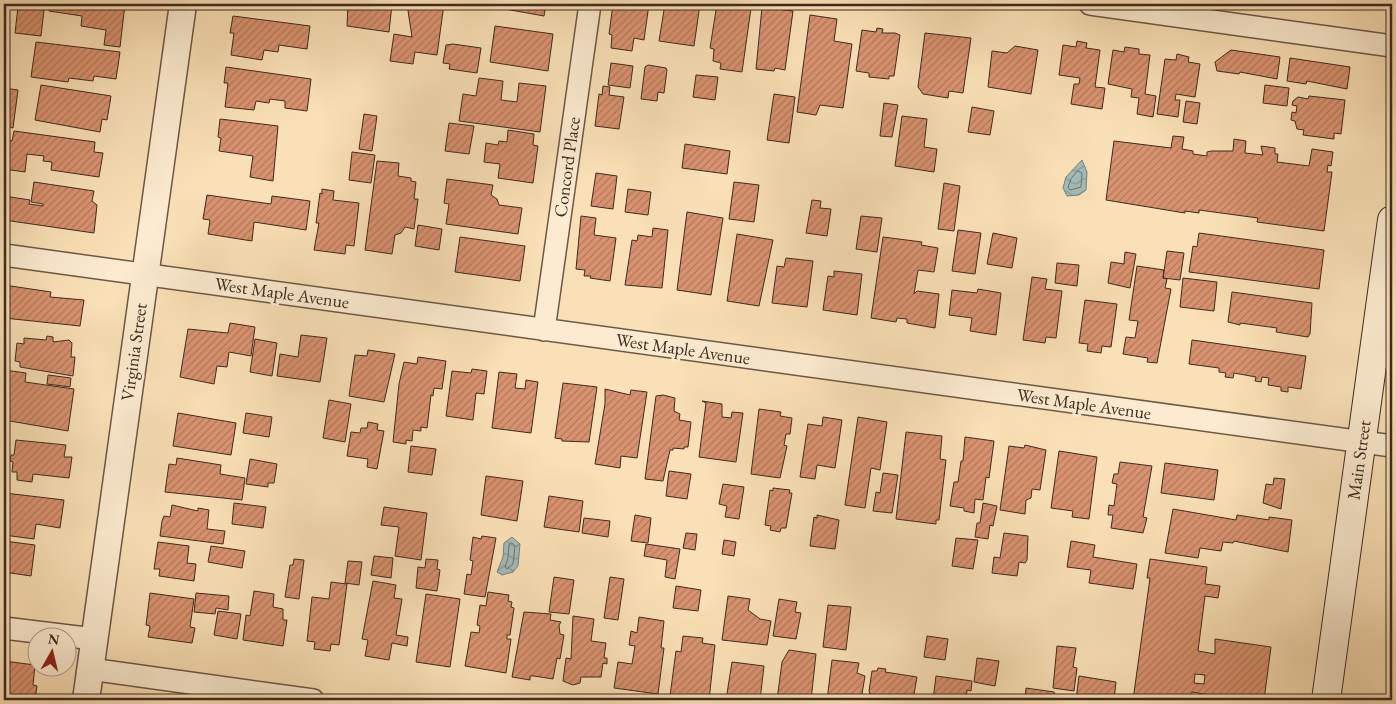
<svg xmlns="http://www.w3.org/2000/svg" width="1396" height="704" viewBox="0 0 1396 704" font-family="'EB Garamond',serif">
<defs>
<pattern id="water-waves" width="16" height="10" patternUnits="userSpaceOnUse" patternTransform="scale(1.25)"><rect width="16" height="10" fill="#a1bbb7"/><path d="M0 5q4-4 8 0t8 0" fill="none" stroke="#859894"/></pattern>
<pattern id="building-hatch" width="6" height="6" patternUnits="userSpaceOnUse" patternTransform="scale(1.25)"><rect width="6" height="6" fill="#da9370"/><path d="M-1 1l2-2M0 6l6-6M5 7l2-2" fill="none" stroke="#b2785c"/></pattern>
</defs>
<rect width="100%" height="100%" fill="#fae0b6"/>
<filter id="stains"><feTurbulence type="fractalNoise" baseFrequency=".004" numOctaves="4"/><feColorMatrix values="0 0 0 0 .2 0 0 0 0 .09 0 0 0 0 .02 0 0 0 .5 -.17"/></filter>
<radialGradient id="worn" r=".72"><stop offset=".6" stop-color="#630" stop-opacity="0"/><stop offset="1" stop-color="#630" stop-opacity=".3"/></radialGradient>
<path fill="url(#water-waves)" stroke="#79817b" d="M1082 160 1087 172 1086 190 1079 195 1067 196 1063 188 1066 177Z
M512 537 520 544 518 566 513 572 502 575 497 572 503 557 504 543Z"/>
<g fill="none" stroke-linecap="round" stroke-linejoin="round">
<path stroke="#70726c" stroke-width="1" d="M1078 171 1082 173 1081 187 1070 190 1068 187 1071 179Z
M512 543 515 546 513 564 507 569 505 567 508 558 509 545Z"/>
</g>
<path fill="url(#building-hatch)" stroke="#3e2a20" fill-rule="evenodd" d="M50 4H125L120 47 104 45 106 30 81 26 82 16 49 11Z
M348 4H392L389 32 347 26Z
M407 4H444L437 55 415 52 413 64 390 61 394 34 412 37Z
M477 4H546L544 16Z
M613 4H649L644 40 634 38 632 51 611 48 612 35 609 34Z
M665 4H700L694 46 659 41Z
M717 4 751 8 742 72 720 69 721 63 713 61 714 49 710 48Z
M18 7 44 10 41 36 15 33Z
M762 7 793 11 785 70 775 68 774 71 756 69Z
M810 15 837 19 834 41 852 44 843 108 820 105 816 115 797 112Z
M233 16 310 26 307 49 279 45 278 52 264 50 262 60 231 55 234 33H230Z
M495 26 553 34 548 71 490 62Z
M877 28 883 29 882 33H895L900 35 894 76H889V79L869 77V73L856 71 862 30 876 32Z
M925 33 971 38 963 93 949 91 948 98 923 94 918 87Z
M1077 41 1087 43 1086 48 1100 50 1095 87 1105 88 1102 109 1071 104 1074 84H1079L1080 78 1059 75 1063 45 1076 47Z
M36 42 120 52 116 79 94 76 93 81 69 78 68 82 31 77Z
M453 44 481 48 477 73 449 69 450 64 443 63 446 45Z
M1015 46 1038 50 1031 94 988 87 992 51 1007 53Z
M1125 47 1139 49V54L1150 55 1145 94 1156 96 1153 117 1137 114 1139 98 1131 97 1132 89 1108 84 1113 50 1124 52Z
M1231 50 1280 57 1277 79 1240 72 1239 74 1217 71 1215 62Z
M1177 54 1189 57 1188 62 1200 64 1195 97 1176 94 1175 100H1180L1178 117 1157 114 1165 59 1176 60Z
M1290 58 1350 67 1347 89 1307 81 1306 84 1287 81Z
M611 63 633 66 630 88 608 85Z
M648 65 666 68 667 70 664 93 658 92 657 101 641 99 645 67Z
M226 67 311 79 307 111 285 108V101L270 99 269 103 256 101 254 110 225 107 228 83H224Z
M696 75 718 77 715 100 693 97Z
M479 78 503 81 501 100 517 102 519 83 546 86 540 132 459 121 463 94 476 96Z
M41 85 111 96 107 120 102 119 100 132 35 120Z
M1265 85 1289 88 1287 106 1263 103Z
M603 86 610 87 609 95 624 97 619 129 595 126 599 94 602 95Z
M4 88 18 90 13 128 4 126Z
M774 94 795 97 789 143 767 140Z
M1309 96 1345 100 1341 134 1334 133V139L1303 135 1304 130 1297 129 1295 121 1291 120 1292 112 1296 113 1297 106 1292 105 1293 101 1298 97 1308 99Z
M1186 101 1200 103 1197 124 1183 122Z
M884 103 898 105 892 137 880 136Z
M972 107 994 111 990 135 968 132Z
M364 114 377 116 372 151 359 149Z
M902 116 927 119 924 147 937 149 934 172 895 166Z
M220 119 278 126 273 181 250 177 253 156 219 151 221 138 218 137Z
M449 123 474 126 469 154 445 151Z
M508 130 534 134 533 145 538 146 533 183 498 178 500 164 484 162 486 143 498 145 499 141 507 142Z
M14 131 95 142 94 152 103 153 99 177 51 170 52 162 43 161 44 156 27 154 25 172 4 169V139L12 141Z
M1173 136 1184 137 1182 149 1193 151V154L1207 156V152L1211 151H1233L1234 139 1246 141 1245 153 1263 155 1261 146 1275 148V154H1278L1277 162 1309 166 1312 149 1333 152 1331 166 1328 165 1327 172H1332L1324 231 1257 222 1258 218 1199 210V213L1185 211V213L1106 200 1114 141 1171 148Z
M685 144 730 151 727 174 682 168Z
M352 152 375 155 371 183 349 180Z
M377 161 399 163 398 176 411 178V181L416 182 414 199H418L414 229 405 227 401 233 395 235 392 254 365 250Z
M596 173 617 176 613 209 591 206Z
M447 179 493 185 491 195 497 199 499 205 522 208 518 234 446 224 449 204 444 203Z
M34 182 94 191 92 201 97 205 94 233 4 220V196L30 200 29 204 43 206V204L31 202Z
M734 182 759 185 754 222 729 219Z
M944 183 960 186 954 231 938 229Z
M322 189 334 191 333 200 359 203 354 246 346 245 345 254 314 250 319 223H316L320 193 322 194Z
M628 189 651 192 648 215 625 212Z
M207 195 271 204 272 196 310 201 306 230 254 222 252 241 208 234 210 220 203 219Z
M812 200 821 201 820 208 831 209 827 236 806 233Z
M687 212 723 218 711 295 677 290Z
M581 216 596 218 594 235 616 238 610 281 590 278 591 276H584L585 270 576 269Z
M861 216 882 218 877 252 856 249Z
M418 225 442 229 439 250 415 246Z
M653 228 668 230 662 288 625 285 632 240 637 241 638 235 652 237Z
M958 230 981 233 975 274 952 271Z
M993 233 1017 238 1012 268 987 264Z
M1199 233 1324 250 1319 289 1189 272 1193 246 1197 247Z
M737 234 773 240 759 306 727 301Z
M460 237 525 246 520 281 455 272Z
M883 237 922 242 921 245 938 248 934 272 918 270 914 294 917 291 939 294 935 328 907 323V319L897 318 896 322 871 318Z
M1167 251 1184 253 1180 280 1163 278Z
M1125 252 1136 254 1130 288 1108 283 1111 262 1124 264Z
M786 258 813 261 807 307 772 303 777 266 784 267Z
M1057 263 1079 265 1077 286 1055 283Z
M1137 266 1164 270 1163 278 1167 279 1165 288 1171 289 1157 363 1147 362 1148 358 1123 354 1126 337 1135 338 1138 321 1129 320Z
M834 271 862 274 857 315 823 310 828 276 834 277Z
M1032 277 1047 279 1045 289 1062 291 1056 338 1046 337 1045 343 1023 340Z
M1183 278 1217 282 1214 311 1180 307Z
M4 285 51 292 50 297 84 300 80 326 4 318Z
M978 289 1001 293 996 335 970 331 972 318 949 315 952 290 977 293Z
M1232 292 1312 303 1310 334 1308 337 1276 332 1277 328 1240 323V325L1228 322Z
M1085 300 1117 304 1111 347 1102 346 1101 353 1087 351 1088 344 1079 343Z
M4 322 9 323 6 346H4Z
M230 323 255 327 251 356 229 352 227 367 217 366 214 384 180 377 188 329 228 333Z
M301 335 327 338 320 382 277 376 280 354 298 357Z
M47 336 53 337V342L69 340 72 343 71 357H75L73 376 20 367V362L15 361 17 343 24 344V338L46 340Z
M255 339 277 343 272 376 250 372Z
M1192 340 1306 356 1301 389 1288 387V392L1281 391V387L1268 385 1269 378 1262 377 1261 382 1255 381 1256 377 1234 373 1233 378 1225 377 1226 373 1219 372V368L1189 364Z
M368 350 395 354 384 402 349 396 355 355 367 356Z
M418 357 446 361 442 389 434 388 433 396 431 395 427 428 421 427V431L413 430 412 441 406 440V444L393 442 399 384 404 362 417 364Z
M472 369 487 371 484 394 476 393 473 420 446 416 452 371 471 373Z
M4 370 26 373 25 382 74 389 68 431 4 420 6 393 4 392Z
M499 372 517 374 515 388 525 389 526 380 538 382 531 433 492 428Z
M48 375 71 378 70 387 47 384Z
M563 383 597 387 589 442 562 441V439L555 438Z
M605 389 630 395 631 390 647 392 637 458 621 456 620 468 595 464 605 404Z
M663 395 675 398 674 411 680 414 679 420 691 422 688 447H684V449L673 448V450H670L663 481 645 479 656 396Z
M329 400 351 404 345 442 323 438Z
M702 401 722 404V417L731 418 732 412 743 413 736 462 699 457 706 403Z
M759 409 781 412 780 416 792 418 790 434H786L784 445 787 446 780 478 751 474Z
M178 413 236 423 231 455 173 446Z
M246 413 272 417 269 437 243 433Z
M823 417 842 420 835 468 817 465 815 479 800 477 808 424 822 426Z
M858 417 887 422 880 470 871 468 865 508 845 505Z
M368 422 378 424 377 430 384 431 377 469 367 467 368 459 347 456 351 432 360 433 361 428H367Z
M906 432 942 436 940 459 946 460 939 520H936V524L896 519Z
M965 437 994 441 989 478 986 477 983 500 975 499 974 513 964 511V508L950 506 954 482H958L961 461H963Z
M16 440 66 445 64 457H72L69 478 33 474 32 482 17 480V472H12L13 462 10 461 11 455H14Z
M1025 445 1046 450 1040 490 1032 489 1031 498 1026 500 1025 514 1000 510 1009 446 1024 448Z
M411 446 436 449 432 475 408 472Z
M1059 451 1097 457 1089 519 1072 517 1073 511 1051 508Z
M177 458 221 465 220 474 245 478 242 500 165 492 169 464 176 465Z
M250 459 277 464 274 483H268V487L246 484Z
M1120 462 1152 466 1143 517 1147 518 1143 533 1111 528 1113 515H1108L1109 505 1114 506 1117 484 1112 483 1114 474H1118Z
M1165 463 1218 470 1214 500 1161 493Z
M669 471 691 474 687 499 666 496Z
M883 473 898 475 892 513 873 511 876 492 880 493Z
M486 476 523 481 517 521 481 515Z
M1274 478 1285 479 1281 509 1263 503 1266 484 1273 485Z
M723 484 744 487 739 519 725 517 727 506 719 504Z
M773 488 790 490 789 493H792L786 528H781L780 532 770 530 771 526 765 525 770 490 773 491Z
M5 493 64 500 60 528 36 524 34 539 4 535Z
M549 496 583 501 579 532 544 527Z
M234 503 266 507 263 528 232 524Z
M983 503 997 506 993 526 990 525 988 539 975 537 977 523H980Z
M172 505 198 511V508L209 510 207 529 225 531 223 544 160 536 162 521 164 516 170 517Z
M384 507 427 513 421 560 395 556 399 527 381 525Z
M1173 509 1236 520 1237 515 1269 520V517L1292 520 1288 552 1234 541 1233 543 1223 542 1221 551 1200 548 1198 558 1165 553Z
M635 515 651 518 648 543 631 541Z
M817 515 839 520 835 549 810 546 814 517 817 518Z
M584 518 610 521 608 537 582 533Z
M686 533 697 534 695 550 683 548Z
M1004 533 1028 536 1027 560 1025 563 1019 562 1017 576 992 573 994 557 1000 558Z
M482 536 496 538 485 597 464 594 467 574 471 575 473 561 470 560 473 537 481 539Z
M956 538 978 540 973 569 952 566Z
M724 540 736 542 734 556 722 554Z
M4 541 35 545 31 576 4 572Z
M1071 541 1095 545 1093 557 1137 564 1133 589 1089 583 1091 570 1067 567Z
M158 542 189 546 187 563 196 564 194 581 159 576 160 569H154Z
M646 544 680 549 675 579 665 577 667 560 644 556Z
M211 546 245 551 242 568 208 562Z
M374 556 393 558 391 578 371 575Z
M294 559 304 560 299 599 285 597 290 565H293Z
M426 559 438 560 437 569 440 570 437 591 416 588 418 567 425 568Z
M1150 559 1207 567 1205 584 1220 586 1218 598 1205 596 1198 651 1215 654V639L1271 647 1264 700H1206H1208L1209 695 1192 692 1191 700H1133L1150 578H1147ZM1195 674 1205 675 1204 684 1194 683Z
M348 561 362 562 359 585 345 583Z
M554 577 574 580 569 614 549 612Z
M610 577 624 579 618 620 604 618Z
M373 581 396 585 394 598 402 599 396 635 408 637 407 646 392 643 389 660 365 656 368 640 362 639Z
M331 582 347 584 339 645 331 644 330 651 314 649 315 642 307 641 312 597 329 599Z
M676 586 701 590 698 611 673 608Z
M254 591 274 594 273 607 283 609V620H287L283 646 243 640 246 615 250 616Z
M488 592 509 595 508 601 512 602 511 607 514 608 510 635H507V639H511L506 673 465 666 471 632 479 633 480 626 477 625 480 605 486 606Z
M150 593 194 599 190 627 195 628 192 643 148 637 150 626 146 625Z
M196 593 229 596 228 610 216 608 215 614 194 612Z
M426 594 460 599 450 667 416 662Z
M728 596 750 599 748 610 760 619 771 621 767 645 722 640Z
M779 599 797 602 795 612 801 613 796 639 773 636Z
M828 605 851 607 846 650 823 647Z
M218 611 241 614 237 639 214 635Z
M524 612 551 614 550 620 561 622 559 625 560 634 564 635 560 659 557 658 553 679 534 676H530V680L512 677Z
M573 616 594 619 591 641 606 643 604 658H607V664L603 663 601 677H581L580 683 573 685 563 681 566 658 571 659Z
M639 617 664 621 661 648H664L658 694 614 688 618 662 632 664 635 646 629 645 631 631 637 633Z
M683 636 703 638 702 643 715 645 709 700H691L670 696 676 651 681 652Z
M927 636 948 639 945 660 924 657Z
M1057 646 1076 648 1073 667 1077 668 1074 691 1053 688Z
M789 650 816 654 811 700H777L782 662Z
M977 658 999 661 995 686 974 682Z
M832 660 859 663 857 673 865 676 861 700H827Z
M4 661 35 665 33 685 37 686 35 700 4 699Z
M732 662 764 666 760 700H726Z
M878 668 886 669 885 672 917 677 913 700H877L878 695 870 694 869 691 872 671H877Z
M1391 671H1392V693L1388 692Z
M936 676 972 681 971 691 967 690 966 700H933Z
M1079 676 1116 682 1114 700H1076Z
M1026 688 1054 692 1058 700H1025Z"/>
<g fill="none" stroke-linecap="round" stroke-linejoin="round">
<g stroke="#6d5846" stroke-width="24">
<path id="minor" d="M1090 4 1392 46
M4 255 1392 446
M544 330 590 4
M4 628 94 639
M90 669 313 700"/>
</g>
<g stroke="#6d5846" stroke-width="29">
<path id="tertiary" d="M86 700 183 4"/>
</g>
<g stroke="#3e2a20" stroke-width="30">
<path id="secondary" d="M1326 700 1392 220"/>
</g>
<use href="#minor" stroke="#fcebd0" stroke-width="21"/>
<use href="#tertiary" stroke="#fcebd0" stroke-width="26"/>
<use href="#secondary" stroke="#fcebd0" stroke-width="28"/>
</g>
<g text-anchor="middle" stroke-width="5" stroke-linejoin="round" paint-order="stroke">
<g font-size="18" fill="#3e2a20" stroke="#fcebd0">
<text transform="translate(567 167) rotate(-82)" y="6">Concord Place</text>
<text transform="translate(282 293) rotate(8)" y="6">West Maple Avenue</text>
<text transform="translate(683 349) rotate(8)" y="6">West Maple Avenue</text>
<text transform="translate(134 352) rotate(-82)" y="6">Virginia Street</text>
<text transform="translate(1084 404) rotate(8)" y="6">West Maple Avenue</text>
<text transform="translate(1359 460) rotate(-82)" y="6">Main Street</text>
</g>
</g>
<rect width="1396" height="704" fill="none" stroke="#fae0b6" stroke-width="20"/>
<rect x="5" y="5" width="1386" height="694" fill="none" stroke="#3e2a20" stroke-width="2.5"/>
<rect x="10" y="10" width="1376" height="684" fill="none" stroke="#3e2a20"/>
<g transform="translate(52 652) rotate(8)"><circle r="24" fill="#fcebd0" stroke="#b09e8a"/>
<path d="M0-4L9 19L0 12L-9 19Z" fill="#8f2418"/>
<text y="-8" font-size="14" font-weight="bold" text-anchor="middle" fill="#3e2a20">N</text>
</g>
<rect width="100%" height="100%" filter="url(#stains)"/>
<rect width="100%" height="100%" fill="url(#worn)"/>
</svg>
